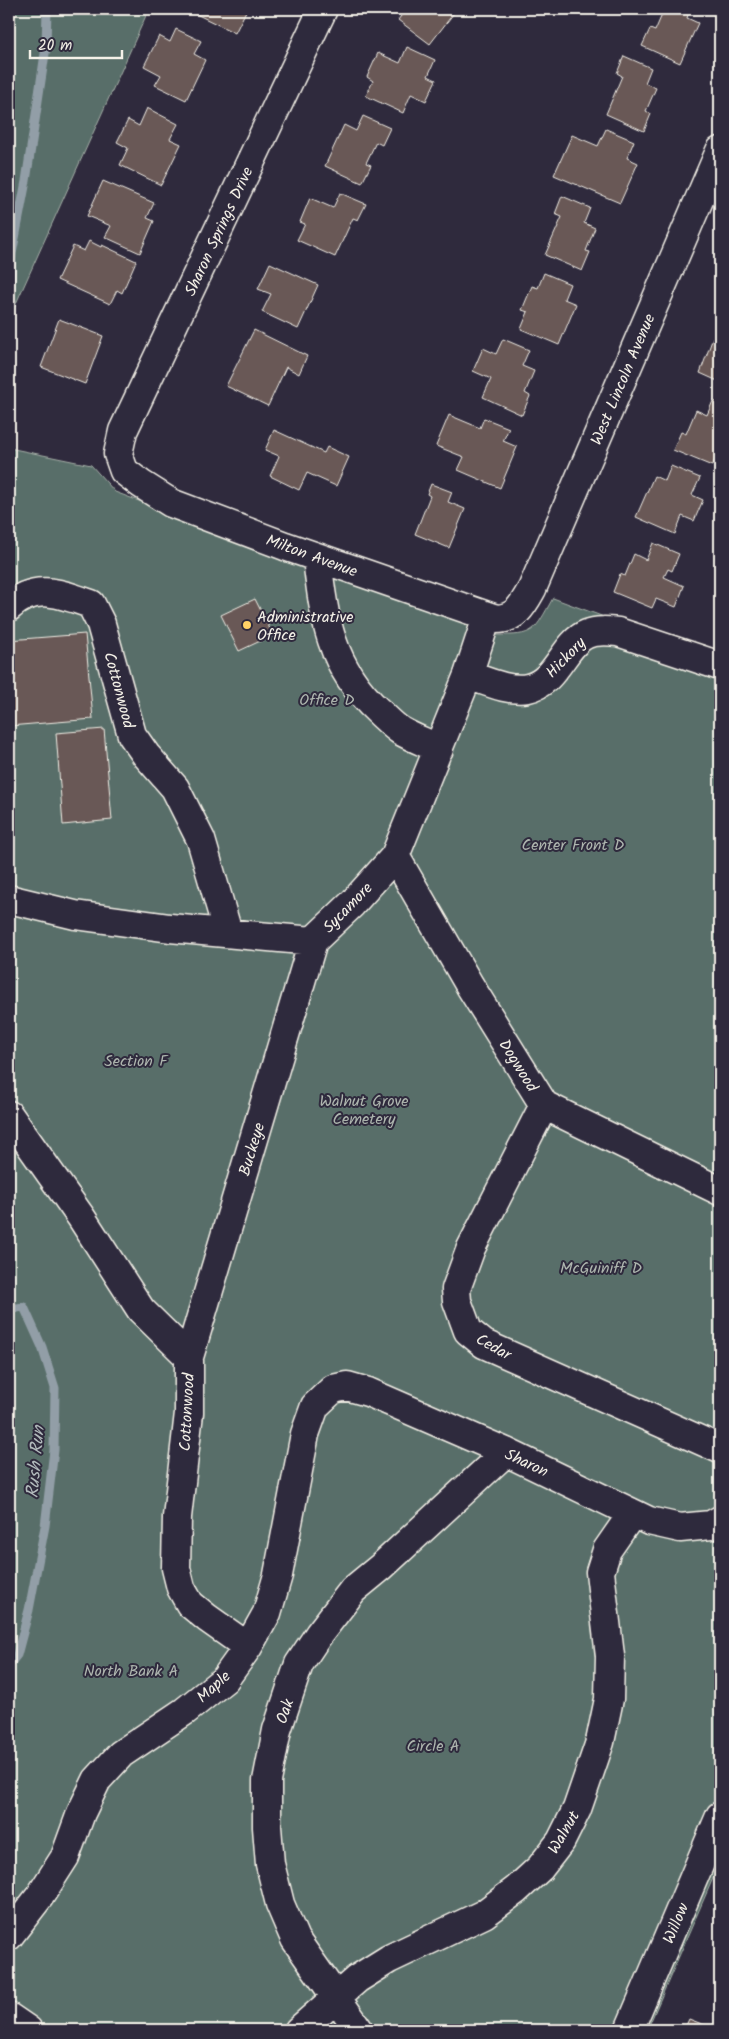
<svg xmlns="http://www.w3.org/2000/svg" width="729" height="2039" viewBox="0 0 729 2039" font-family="Kalam,sans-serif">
<rect width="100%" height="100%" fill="#2f2a3d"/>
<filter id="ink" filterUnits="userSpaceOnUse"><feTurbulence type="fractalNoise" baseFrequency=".02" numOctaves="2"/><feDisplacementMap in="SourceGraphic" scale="10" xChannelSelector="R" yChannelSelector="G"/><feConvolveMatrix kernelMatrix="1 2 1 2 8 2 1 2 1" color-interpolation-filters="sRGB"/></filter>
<g filter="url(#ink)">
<path fill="#586e69" stroke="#a6b0a8" d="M9 9H149L9 319Z
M9 448 91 465 115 492 496 635C535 636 534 632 553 598L720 660V1862L647 2030H9Z"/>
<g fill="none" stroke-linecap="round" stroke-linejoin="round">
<path stroke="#929ea7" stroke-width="9" d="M9 313 12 254 26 181 46 47 47 9
M9 1309 24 1307 42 1347 55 1388 54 1450 45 1526 29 1610 17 1655 9 1665"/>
</g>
<path fill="#695857" stroke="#f4f1e8" d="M198 9H247L235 33 196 14Z
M406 9H457L430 44 398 20Z
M661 9H690L687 18 698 23 680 63 642 46 650 29 655 31 664 10Z
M176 29 201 41 194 54 205 60 186 100 155 85 161 75 144 66 159 36 170 42Z
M407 47 435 60 428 76 436 80 426 101 411 94 403 113 366 96 373 81 367 77 378 53 400 63Z
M624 56 651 68 645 83 656 88 646 111 651 114 644 131 606 114 622 76 617 73Z
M147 108 178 124 170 139 181 144 161 185 120 165 128 148 117 142 128 120 139 126Z
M363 116 390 128 382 145 376 142 366 163 371 165 362 183 325 166 344 125 356 131Z
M606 129 634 141 627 158 638 163 620 203 554 175 572 135 598 146Z
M103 181 154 203 147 218 154 221 140 253 105 237 111 226 87 216Z
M340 193 366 204 358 220 353 218 335 257 297 240 305 224 300 222 310 198 333 208Z
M562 196 590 208 584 223 595 228 586 251 590 252 582 271 545 255 562 217 555 214Z
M89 241 101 247 102 245 136 261 122 293 117 290 110 304 57 280 73 246 84 251Z
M270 263 318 285 298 329 262 312 271 294 258 289Z
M544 273 570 284 564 299 576 304 559 345 521 329 528 312 522 310 532 286 538 288Z
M59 319 103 336 85 384 41 367Z
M254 330 307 356 299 374 286 367 268 406 226 386Z
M714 335 720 338V382L700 373Z
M503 339 529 350 522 366 534 371 525 393 530 396 522 415 483 397 491 379 473 371 483 348 496 354Z
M713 401 720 403V450L712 466 673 450 681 432 686 434 696 410 707 415Z
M449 415 480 428 484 418 509 428 503 441 517 447 500 488 458 470 464 457 436 446Z
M274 430 324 453 327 447 349 457 336 486 307 473 299 490 270 476 279 456 265 450Z
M671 466 700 478 692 495 703 500 694 521 682 516 675 534 636 517 654 476 665 481Z
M431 484 452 492 448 502 465 509 449 548 415 534 430 496 427 494Z
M653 543 679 554 672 571 668 569 664 577 684 586 676 607 656 599 652 608 613 592 620 574 625 576 634 554 646 560Z
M255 599 273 635 239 651 221 615Z
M85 634 93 719 9 726V640Z
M104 729 112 820 63 825 56 733Z
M689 2019 717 2030H684Z"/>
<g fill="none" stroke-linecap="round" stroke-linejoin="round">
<g stroke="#f4f1e8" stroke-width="31">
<path id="minor" d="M323 9 123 431 118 454 124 471 141 484 171 503 285 546 496 619C516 619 523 605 532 589L720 151
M317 558C324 619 330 666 378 711 385 717 393 726 401 731 413 738 427 743 439 749
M9 607C35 582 61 594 91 604L101 624 132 735 146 755 175 788 201 840 228 933
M468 675C486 681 509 692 528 688 557 682 564 643 587 634 597 630 608 631 618 632L720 666
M395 856 470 986 544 1105 720 1191
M9 899 75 915 170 928 313 941 352 904 395 856 468 675 487 617
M544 1105 471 1248 456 1289 457 1301 468 1331 484 1344 720 1449
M9 1115 81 1217 141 1310 189 1357V1413L177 1517 176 1568 181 1588 190 1604 207 1618 248 1647
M189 1357 313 941
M9 1936 40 1896 65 1857 81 1813 97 1780 121 1754 185 1711 225 1679 248 1647 267 1613 278 1575 305 1434 315 1406 333 1389 347 1386 368 1392 506 1452 649 1521 680 1528 711 1525 720 1520
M9 2017 28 2030
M299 2030 357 1979 389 1959 484 1914 516 1890 540 1868 561 1841 577 1809 600 1742 609 1699 610 1656 600 1572 607 1550 632 1514
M359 2030 295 1939 280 1904 270 1864 267 1827V1781L277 1730 299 1664 319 1634 353 1590 381 1567 506 1452
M629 2030 720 1816"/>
</g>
<use href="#minor" stroke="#2f2a3d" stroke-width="28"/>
</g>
</g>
<circle fill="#ffd166" stroke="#2f2a3d" stroke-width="2" cx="247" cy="625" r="5"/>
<g text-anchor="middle" stroke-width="4" stroke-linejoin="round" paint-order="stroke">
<g font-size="16" fill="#f4f1e8" stroke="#2f2a3d">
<text transform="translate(218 231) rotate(-65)" y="6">Sharon Springs Drive</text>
<text transform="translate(622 379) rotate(-67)" y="6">West Lincoln Avenue</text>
<text transform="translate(312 555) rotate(20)" y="6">Milton Avenue</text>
<text transform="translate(565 657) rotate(-46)" y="6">Hickory</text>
<text transform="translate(120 690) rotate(75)" y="6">Cottonwood</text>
<text transform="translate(347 907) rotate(-46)" y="6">Sycamore</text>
<text transform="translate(519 1065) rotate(58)" y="6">Dogwood</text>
<text transform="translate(251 1149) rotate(-73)" y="6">Buckeye</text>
<text transform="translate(494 1346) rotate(29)" y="6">Cedar</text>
<text transform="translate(186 1412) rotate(-87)" y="6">Cottonwood</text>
<text transform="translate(527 1462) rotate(25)" y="6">Sharon</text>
<text transform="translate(213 1686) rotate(-42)" y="6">Maple</text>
<text transform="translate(284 1711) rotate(-71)" y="6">Oak</text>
<text transform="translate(563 1832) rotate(-60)" y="6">Walnut</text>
<text transform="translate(675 1923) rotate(-67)" y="6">Willow</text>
</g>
<g font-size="16" fill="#f4f1e8" stroke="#2f2a3d" text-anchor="start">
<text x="257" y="622">Administrative<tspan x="257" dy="18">Office</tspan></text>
</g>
<g font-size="16" fill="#aeb6af" stroke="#2f2a3d">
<text x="327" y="705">Office D</text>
<text x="573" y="850">Center Front D</text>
<text x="136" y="1066">Section F</text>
<text x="364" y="1106">Walnut Grove<tspan x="364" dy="18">Cemetery</tspan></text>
<text x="601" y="1273">McGuiniff D</text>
<text x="131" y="1676">North Bank A</text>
<text x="433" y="1751">Circle A</text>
</g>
<g font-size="18" font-style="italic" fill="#b2babc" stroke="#2f2a3d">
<text transform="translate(35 1462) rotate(-85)" y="6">Rush Run</text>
</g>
</g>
<rect width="729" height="2039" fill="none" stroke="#2f2a3d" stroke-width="30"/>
<rect x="15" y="15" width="699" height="2009" fill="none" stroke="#f4f1e8" stroke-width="2" filter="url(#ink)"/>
<path d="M30 50v8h92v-8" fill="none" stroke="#f4f1e8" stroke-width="2.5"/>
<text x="38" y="50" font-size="15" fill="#f4f1e8" stroke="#2f2a3d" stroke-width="4" paint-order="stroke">20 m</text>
</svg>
